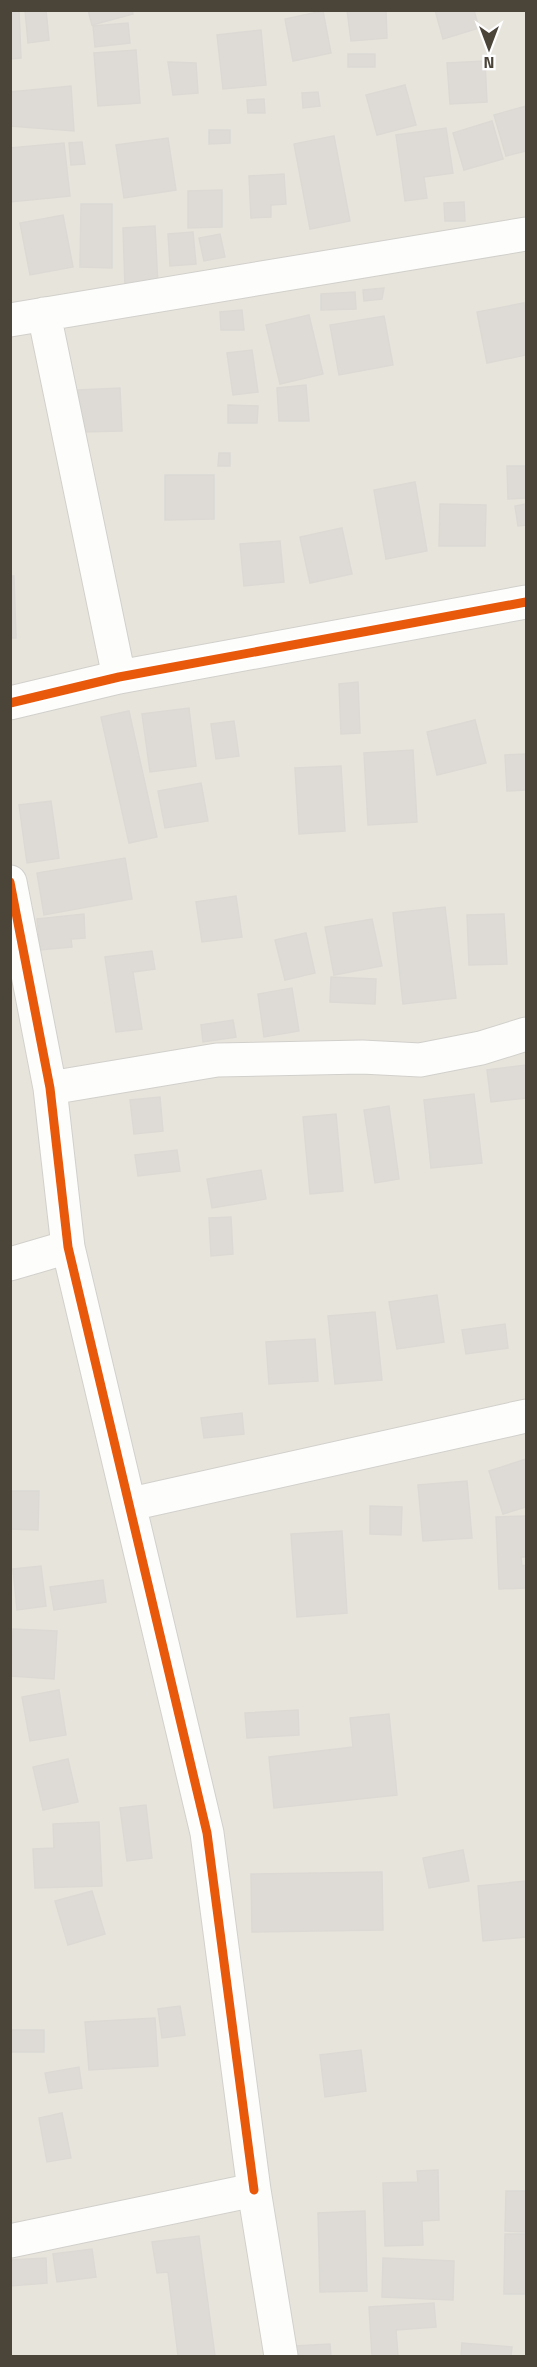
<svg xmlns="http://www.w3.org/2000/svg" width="537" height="2367" viewBox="0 0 537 2367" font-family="'Titillium Web',sans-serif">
<rect width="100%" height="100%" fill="#f4f2ee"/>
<path fill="#e7e4dc" d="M11 11H526V2356H11Z"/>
<path fill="#dedbd6" stroke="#dcd9d4" stroke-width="1.5" d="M10 10H19L21 58 10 59Z
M25 10H46L49 40 28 43Z
M88 10H132L133 14 92 25Z
M347 10H386L387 38 351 41Z
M435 10H474L479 28 443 39Z
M323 11 331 53 293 61 285 19Z
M128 23 130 43 95 47 93 26Z
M261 30 266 85 223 89 217 35Z
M136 50 140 103 98 106 94 53Z
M348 54H375V67H348Z
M485 61 487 102 450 104 447 63Z
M168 62 196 63 198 93 173 95Z
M405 85 416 125 377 135 366 95Z
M71 86 74 131 10 126V92Z
M318 92 320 106 303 108 302 93Z
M264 99 265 113H248L247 100Z
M526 106V151L506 156 494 115Z
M492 121 503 159 464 170 453 133Z
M446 128 453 173 424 177 427 198 405 201 396 135Z
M209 130H230V143L209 144Z
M334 136 350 221 310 229 294 144Z
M168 138 176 190 124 198 116 145Z
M82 142 85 164 71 165 69 143Z
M64 143 70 196 10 202V148Z
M284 174 286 204 271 205V217L251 218 249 176Z
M222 190V227L188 228V191Z
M464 202 465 221H445L444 203Z
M81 204H112V268L80 267Z
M63 215 73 267 30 275 20 223Z
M155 226 158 286 125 287 123 228Z
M193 232 196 264 170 266 168 234Z
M220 234 225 257 204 261 199 238Z
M384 288 382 299 364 301 363 290Z
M355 292 356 309 321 310V294Z
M524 303 526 318V355L487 363 477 312Z
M242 310 244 330H221L220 312Z
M309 315 323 374 280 384 266 325Z
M384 316 393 365 339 375 330 325Z
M252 350 258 392 233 395 227 353Z
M306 385 309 421H279L277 388Z
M120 388 122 431 79 432 78 390Z
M228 405 258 406 257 423H228Z
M219 453H230V466H218Z
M507 466H526V498L508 499Z
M165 475H214V519L165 520Z
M415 482 427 551 386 559 374 490Z
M440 504 486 505 485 546H439Z
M526 504V525L518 526 515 506Z
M342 528 352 574 310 583 300 537Z
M280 541 284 582 244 586 240 544Z
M10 576H14L16 638H10Z
M358 682 360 733 341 734 339 684Z
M189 708 196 766 150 772 142 714Z
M129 711 157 837 129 843 101 717Z
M475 720 486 763 437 775 427 732Z
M234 721 239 756 216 759 211 724Z
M413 750 417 822 368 825 364 753Z
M526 754V790L507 791 505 755Z
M341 766 345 831 299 834 295 768Z
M201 783 208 821 165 828 158 791Z
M51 801 59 858 27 863 19 805Z
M125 858 132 899 44 915 37 873Z
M236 896 242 937 202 942 196 902Z
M445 907 456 998 403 1004 393 913Z
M84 914 85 938 71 939 72 947 40 950 37 919Z
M504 914 507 964 469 965 467 915Z
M372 919 382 966 334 975 325 927Z
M306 933 315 973 285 980 275 940Z
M152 951 155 969 133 972 142 1029 116 1032 105 957Z
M331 977 376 979 375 1004 330 1002Z
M292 988 299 1031 264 1037 258 994Z
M233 1020 236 1037 203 1042 201 1025Z
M526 1065V1098L491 1102 487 1070Z
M474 1094 482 1163 431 1168 424 1100Z
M160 1097 163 1131 134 1134 130 1100Z
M389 1106 399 1179 375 1183 364 1110Z
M336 1114 343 1191 310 1194 303 1117Z
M177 1150 180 1171 138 1176 135 1155Z
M261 1170 266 1199 212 1208 207 1179Z
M231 1217 233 1254 211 1256 209 1218Z
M437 1295 444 1342 397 1349 389 1302Z
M375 1312 382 1380 335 1384 328 1316Z
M505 1324 508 1348 466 1354 462 1330Z
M315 1339 318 1381 269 1384 266 1342Z
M242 1413 244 1434 204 1438 201 1418Z
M526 1459V1507L503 1514 489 1471Z
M467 1481 472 1538 423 1541 418 1485Z
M10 1491H39L38 1530 10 1529Z
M370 1506 402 1507 401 1535 370 1534Z
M526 1516V1557H521L522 1566 526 1565V1588L499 1589 496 1517Z
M342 1531 347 1613 297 1617 291 1534Z
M41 1566 46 1606 17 1610 13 1569Z
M103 1580 106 1602 54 1610 50 1587Z
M13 1629 57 1631 54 1679 11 1676Z
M59 1690 66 1735 30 1741 22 1697Z
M298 1710 299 1735 247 1738 245 1713Z
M389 1714 397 1795 274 1808 269 1757 353 1747 350 1718Z
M68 1759 78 1802 43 1810 33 1767Z
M146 1805 152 1858 127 1861 120 1808Z
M99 1822 102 1886 35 1888 33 1849 54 1848 53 1824Z
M463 1850 469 1881 429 1888 423 1858Z
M382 1872 383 1930 252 1932 251 1874Z
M526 1881V1937L483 1941 478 1886Z
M92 1891 105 1934 68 1945 55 1901Z
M180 2006 185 2035 162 2038 158 2009Z
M155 2018 158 2066 89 2070 85 2022Z
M10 2030H44V2052H10Z
M361 2050 366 2091 325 2097 320 2055Z
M79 2067 82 2088 49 2093 45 2073Z
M62 2113 71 2158 47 2162 39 2118Z
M438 2170 439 2220 422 2221 423 2245 385 2246 383 2183 418 2182 417 2171Z
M506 2191H526V2232L505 2231Z
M365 2211 367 2291 320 2292 318 2213Z
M505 2234H526V2294H504Z
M199 2236 215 2356H178L168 2272 157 2273 152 2242Z
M92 2249 96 2277 57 2282 53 2254Z
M46 2258 47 2283 10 2286V2260Z
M383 2258 454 2261 453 2300 382 2297Z
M434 2303 436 2327 396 2330 398 2356H372L369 2307Z
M462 2343 512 2347 511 2356H461Z
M330 2344 331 2356H296L295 2346Z"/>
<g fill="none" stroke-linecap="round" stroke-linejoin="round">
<g stroke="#d2d0cb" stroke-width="35">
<path id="minor" d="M44 314 119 677
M10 320 526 234
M10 703 119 677 526 602
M10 882 50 1088 68 1247 207 1833 254 2190
M50 1088 217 1060 362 1057 420 1060 481 1048 526 1034
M10 1264 68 1247
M131 1504 526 1416
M10 2241 254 2190 281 2356"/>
</g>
<use href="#minor" stroke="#fdfdfc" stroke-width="33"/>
<g stroke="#fff" stroke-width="13">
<path id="cycleway" d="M10 703 119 677 526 602
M10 882 50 1088 68 1247 207 1833 254 2190"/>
</g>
<use href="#cycleway" stroke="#e8590c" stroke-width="9"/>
</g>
<rect width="537" height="2367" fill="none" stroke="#4b4439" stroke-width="24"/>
<g transform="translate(489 48) rotate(180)" stroke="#ffffff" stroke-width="4.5" paint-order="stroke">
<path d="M0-4.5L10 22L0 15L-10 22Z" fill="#4b4439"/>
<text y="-9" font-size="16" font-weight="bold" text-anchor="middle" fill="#4b4439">N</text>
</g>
</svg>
